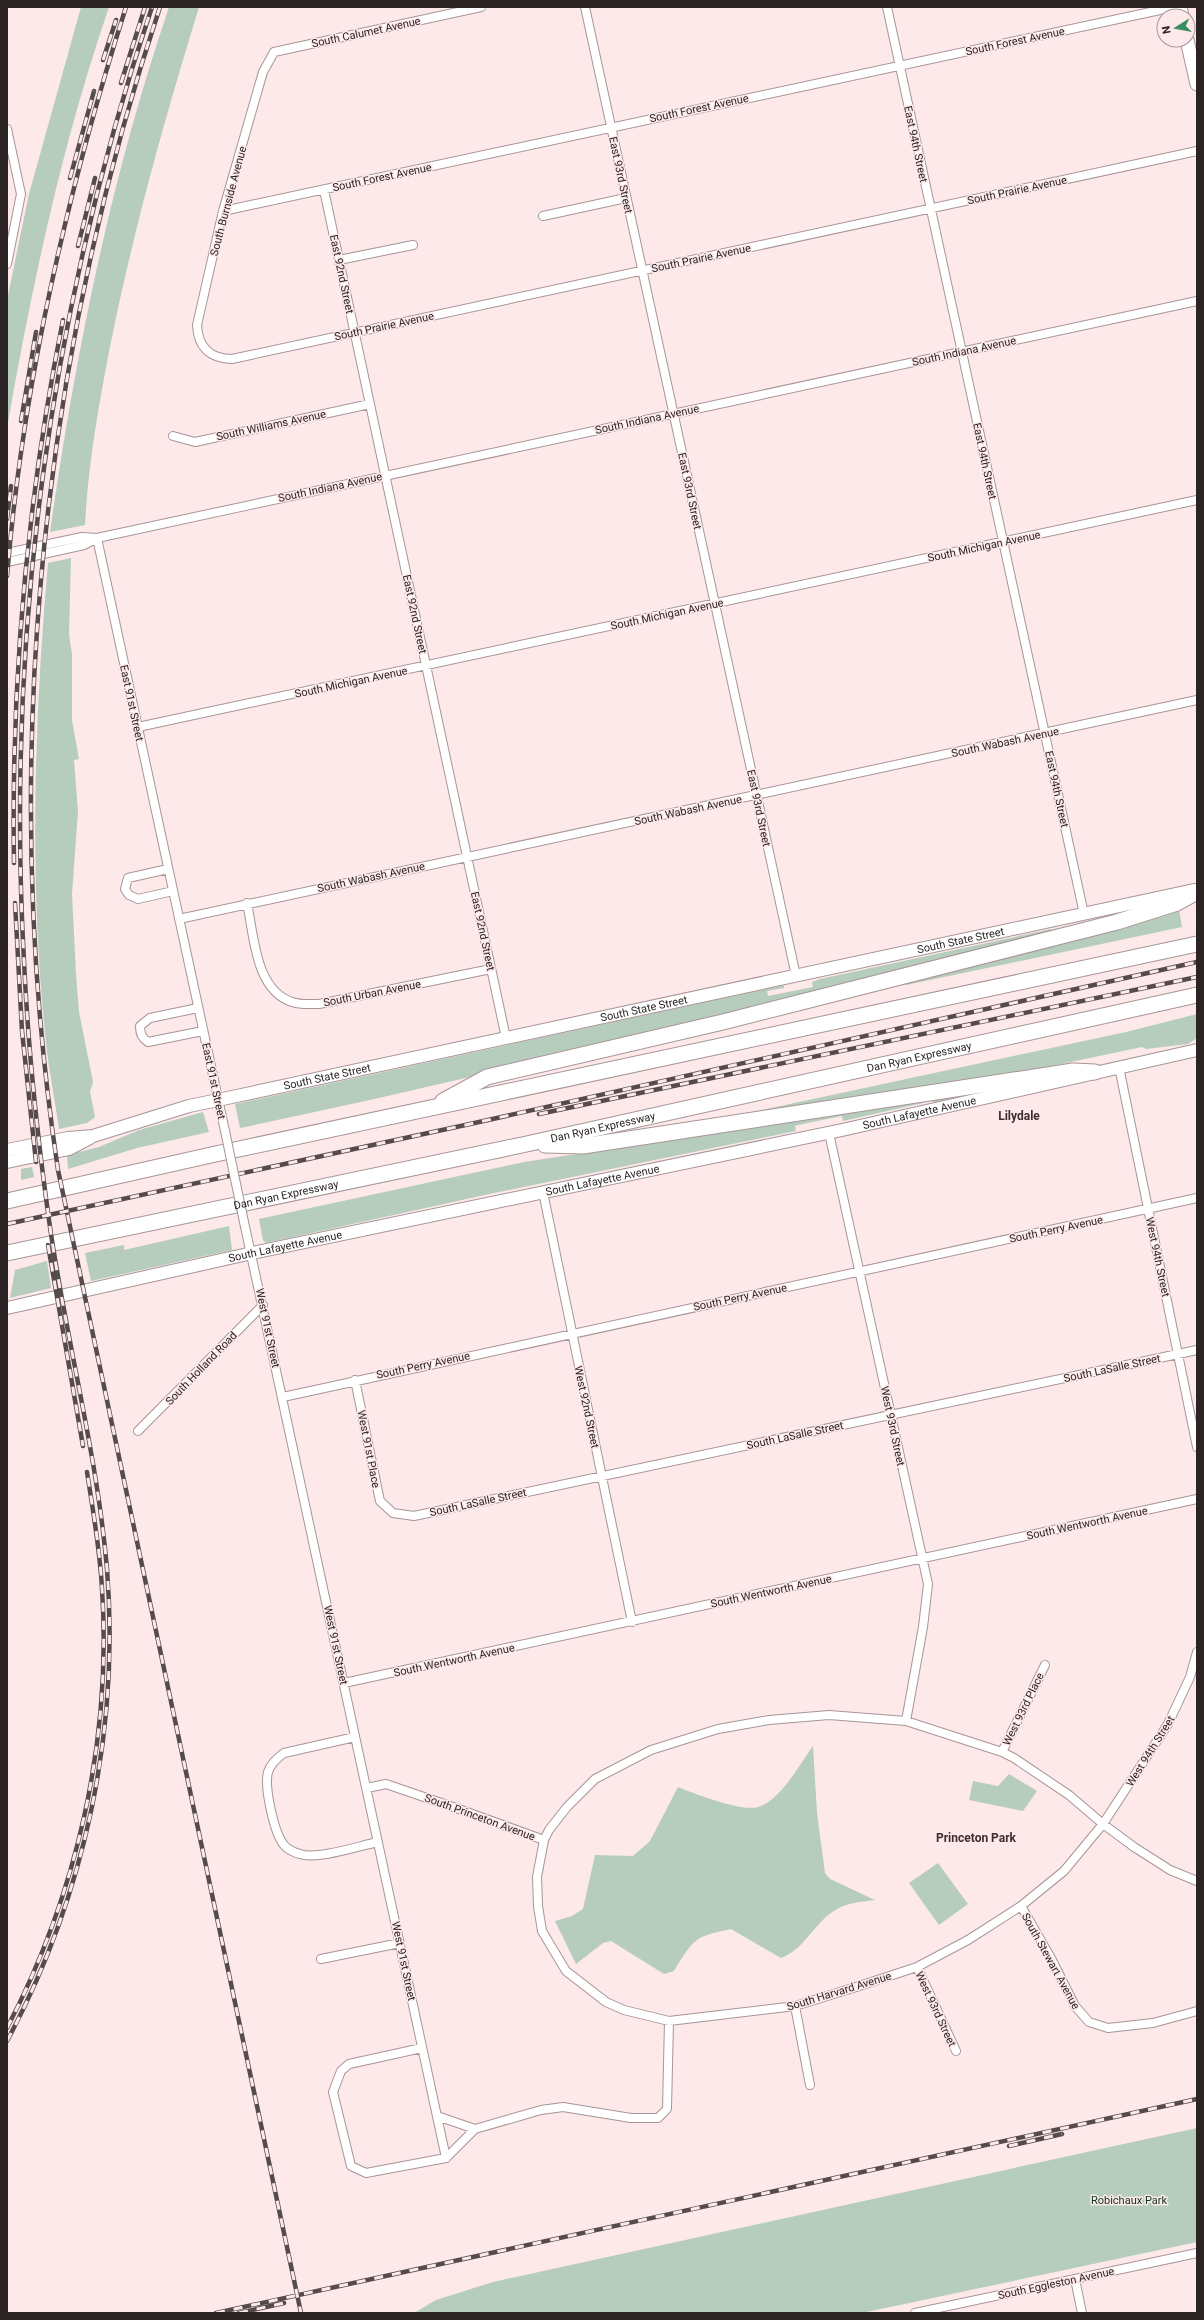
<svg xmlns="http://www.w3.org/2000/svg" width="1204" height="2320" viewBox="0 0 1204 2320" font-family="Roboto,sans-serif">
<rect width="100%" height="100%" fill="#fde8ea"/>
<path fill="#b6cdbe" d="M81 7H109C62 144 32 285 7 428V300L29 194Z
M169 7H199C164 121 132 235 109 352 98 409 88 466 85 525L50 532C76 351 110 181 169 7Z
M71 558 69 635 72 654V720L79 759 74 760 78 811 72 894 76 974 79 1012 93 1082 90 1092 95 1117 87 1123 59 1129C55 1100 49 1071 46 1043 29 883 34 722 48 563Z
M1179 909 1182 927 906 985 905 981Z
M1051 929V933C782 1002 512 1071 240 1128L235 1104 784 985V988L767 991 768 996 813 987 812 982 820 979Z
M1197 1014V1038L1188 1044 1146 1049 1142 1047 1000 1077 743 1114 1126 1032Z
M979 1093 935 1103 932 1101 843 1121 842 1116 798 1125 795 1126 796 1131 494 1193 266 1243 263 1240 259 1219 524 1162Z
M203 1112 209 1132 137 1148 68 1169 67 1155 99 1147 139 1130Z
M32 1167 34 1177 21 1180V1169Z
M229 1226 232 1250 91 1281 85 1253 124 1245V1250Z
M47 1261 51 1288 10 1298 15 1270Z
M813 1746 817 1813 825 1873 830 1879 875 1900C860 1902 843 1903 831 1913 813 1926 803 1950 781 1958L731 1929C693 1937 694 1939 674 1971L664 1974 611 1941 603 1943 576 1964 555 1921 572 1916 583 1909 595 1855 633 1856 650 1841 678 1787C695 1794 742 1812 758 1807 780 1801 800 1764 813 1746Z
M1009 1774 1037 1791 1023 1811 969 1800 973 1781 998 1786Z
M938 1863 968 1904 939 1925 909 1883Z
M1197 2128V2242L862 2313H414L436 2300 493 2282Z"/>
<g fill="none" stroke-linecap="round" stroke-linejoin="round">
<g stroke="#a89596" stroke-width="10">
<path id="minor" d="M481 7 274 52 263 72 223 211 197 325C198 347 210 359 232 359L1197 151
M585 7 796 976
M887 7 1084 914
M7 129 21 194 7 264
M324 190 506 1038
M223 211 1174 7
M543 216 626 198
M339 260 413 245
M173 436 195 442 370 404
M97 538 225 1131
M7 553 82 537 97 538 1197 301
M7 562 84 545 97 538
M138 727 1197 500
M168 869 128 878 125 889 129 895 138 899 173 891
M247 903C254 935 255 990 292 1002 300 1005 311 1004 319 1004L491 969
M179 919 1197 700
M198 1008 150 1018 140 1026C140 1034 142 1038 148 1042L203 1031
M1119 1067 1197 1447
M829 1133 928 1584 923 1627 906 1721
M543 1192 632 1622
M244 1222 446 2158
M355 1380 380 1501 393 1513 414 1516 1197 1350
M283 1397 1197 1198
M138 1431 263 1305
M1197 1652 1190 1677 1168 1724 1103 1824 1064 1871 1021 1906 968 1940 917 1967 856 1987 795 2006 669 2021 624 2010 606 2002 566 1971 542 1931 538 1906 537 1877 544 1840 549 1830 567 1807 595 1779 651 1750 718 1729 769 1720 829 1715 906 1721 1002 1752 1014 1758 1069 1795 1103 1824 1134 1847 1170 1870 1197 1881
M344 1683 1197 1499
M355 1737 284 1753C277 1758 271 1763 268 1772 264 1787 274 1833 284 1845 287 1849 295 1853 300 1854 317 1860 359 1846 378 1842
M1002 1752 1045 1665
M367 1788 386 1784 456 1808 544 1840
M1021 1906 1052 1960 1075 2006 1089 2022 1108 2028 1153 2023 1197 2011
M321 1959 400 1943
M917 1967 956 2051
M795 2006 810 2085
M422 2048 349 2064 341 2071 333 2092 351 2166 366 2173 446 2158 475 2129 541 2110 563 2107 631 2118H658L667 2109 669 2021
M437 2116 475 2129
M1075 2279 1082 2313
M915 2313 1197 2253"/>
</g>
<g stroke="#a89596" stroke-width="14">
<g id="secondary">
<path id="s1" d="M7 1150 68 1138 93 1136 189 1106 218 1100 1194 890"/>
<path d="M7 1162 69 1149 90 1138"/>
<path id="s2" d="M7 1308 252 1253 842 1130 1197 1050"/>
</g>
</g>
<g stroke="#a89596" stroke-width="15">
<path id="primary" d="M1180 7 1182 16
M1187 40 1197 84"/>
</g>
<g stroke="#a89596" stroke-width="17">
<g id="motorway">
<path d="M443 1101 487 1077 723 1022 1117 922 1177 903 1197 892"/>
<path d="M545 1145 583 1146 1073 1071 1095 1072"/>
<path d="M7 1201 211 1155 1197 944"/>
<path id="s3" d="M7 1253 522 1145 1197 995"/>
</g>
</g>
<use href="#minor" stroke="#fff" stroke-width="8"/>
<use href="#secondary" stroke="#fff" stroke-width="12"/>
<use href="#primary" stroke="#fff" stroke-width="13"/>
<use href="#motorway" stroke="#fff" stroke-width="15"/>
<g stroke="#564b4c" stroke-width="4.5">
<path id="rail" d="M160 7C36 378 0 783 58 1170L301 2313
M103 60 116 20
M121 83 145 7
M70 178 94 91
M78 246 95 178
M21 421 36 332
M7 519 11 486
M7 576C23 383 67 192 126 7
M14 863C11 681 27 499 63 320
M15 903 22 1031 36 1162
M539 1114 1197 977
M7 1224 470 1124 1197 962
M48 1245 83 1446
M7 2028C77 1894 112 1740 102 1589 100 1549 93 1511 87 1472
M7 2041C84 1897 120 1733 107 1569 97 1452 65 1336 49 1220 37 1134 28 1047 24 961 6 639 49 312 152 7
M1009 2146 1062 2134
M216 2313 1197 2099
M239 2313 284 2303"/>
</g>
<use href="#rail" stroke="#fde8ea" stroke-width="3" stroke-dasharray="9" stroke-linecap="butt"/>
<g stroke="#a89596" stroke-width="10" stroke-linecap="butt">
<path id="minor-bridge" d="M225 1131 244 1222"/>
</g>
<use href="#minor-bridge" stroke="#fff" stroke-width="8"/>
</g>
<g text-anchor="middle" stroke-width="3" stroke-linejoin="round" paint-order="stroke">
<g font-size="11" fill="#2b2324" stroke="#fde8ea">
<text transform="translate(366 32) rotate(-12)" y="4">South Calumet Avenue</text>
<text transform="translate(1015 41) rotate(-12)" y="4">South Forest Avenue</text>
<text transform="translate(699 108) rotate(-12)" y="4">South Forest Avenue</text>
<text transform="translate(916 144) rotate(78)" y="4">East 94th Street</text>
<text transform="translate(621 175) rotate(78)" y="4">East 93rd Street</text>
<text transform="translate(382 177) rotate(-12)" y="4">South Forest Avenue</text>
<text transform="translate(1017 190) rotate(-12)" y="4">South Prairie Avenue</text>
<text transform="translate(228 201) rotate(-75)" y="4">South Burnside Avenue</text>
<text transform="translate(701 258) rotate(-12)" y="4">South Prairie Avenue</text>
<text transform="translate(342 274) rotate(78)" y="4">East 92nd Street</text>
<text transform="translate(384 326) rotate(-12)" y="4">South Prairie Avenue</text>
<text transform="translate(964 351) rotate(-12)" y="4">South Indiana Avenue</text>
<text transform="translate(647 419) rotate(-12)" y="4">South Indiana Avenue</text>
<text transform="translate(271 425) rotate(-12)" y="4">South Williams Avenue</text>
<text transform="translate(985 461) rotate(78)" y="4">East 94th Street</text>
<text transform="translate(330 487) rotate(-12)" y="4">South Indiana Avenue</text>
<text transform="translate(690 491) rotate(78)" y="4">East 93rd Street</text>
<text transform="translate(984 546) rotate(-12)" y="4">South Michigan Avenue</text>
<text transform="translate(415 614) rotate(78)" y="4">East 92nd Street</text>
<text transform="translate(667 614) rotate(-12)" y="4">South Michigan Avenue</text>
<text transform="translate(351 682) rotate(-12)" y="4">South Michigan Avenue</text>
<text transform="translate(132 703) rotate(78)" y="4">East 91st Street</text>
<text transform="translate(1005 742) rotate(-12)" y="4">South Wabash Avenue</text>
<text transform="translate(1057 789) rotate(78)" y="4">East 94th Street</text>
<text transform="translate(759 808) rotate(78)" y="4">East 93rd Street</text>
<text transform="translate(688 810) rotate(-12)" y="4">South Wabash Avenue</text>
<text transform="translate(371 877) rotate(-12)" y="4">South Wabash Avenue</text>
<text transform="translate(483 931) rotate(78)" y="4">East 92nd Street</text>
<text dy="4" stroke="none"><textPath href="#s1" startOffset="977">South State Street</textPath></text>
<text transform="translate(372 993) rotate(-11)" y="4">South Urban Avenue</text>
<text dy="4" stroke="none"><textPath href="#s1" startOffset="653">South State Street</textPath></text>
<text dy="4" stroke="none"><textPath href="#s3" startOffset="933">Dan Ryan Expressway</textPath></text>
<text dy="4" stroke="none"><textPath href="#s1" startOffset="329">South State Street</textPath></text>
<text transform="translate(214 1081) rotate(78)" y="4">East 91st Street</text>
<text dy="4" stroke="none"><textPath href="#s2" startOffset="933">South Lafayette Avenue</textPath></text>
<text dy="4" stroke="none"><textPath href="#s3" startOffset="609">Dan Ryan Expressway</textPath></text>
<text dy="4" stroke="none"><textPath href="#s2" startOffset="609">South Lafayette Avenue</textPath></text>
<text dy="4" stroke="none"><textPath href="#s3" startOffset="285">Dan Ryan Expressway</textPath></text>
<text transform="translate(1056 1229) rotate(-12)" y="4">South Perry Avenue</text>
<text dy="4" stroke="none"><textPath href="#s2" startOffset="285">South Lafayette Avenue</textPath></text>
<text transform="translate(1158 1257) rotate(78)" y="4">West 94th Street</text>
<text transform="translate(740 1297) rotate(-12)" y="4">South Perry Avenue</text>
<text transform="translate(268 1328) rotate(78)" y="4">West 91st Street</text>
<text transform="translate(423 1365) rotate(-12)" y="4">South Perry Avenue</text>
<text transform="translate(201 1368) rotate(-46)" y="4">South Holland Road</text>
<text transform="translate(1112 1368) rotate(-12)" y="4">South LaSalle Street</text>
<text transform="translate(587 1407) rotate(78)" y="4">West 92nd Street</text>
<text transform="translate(893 1426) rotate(78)" y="4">West 93rd Street</text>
<text transform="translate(795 1435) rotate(-12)" y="4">South LaSalle Street</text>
<text transform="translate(369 1449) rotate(79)" y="4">West 91st Place</text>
<text transform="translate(478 1502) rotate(-12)" y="4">South LaSalle Street</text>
<text transform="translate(1087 1523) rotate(-12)" y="4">South Wentworth Avenue</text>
<text transform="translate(771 1591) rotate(-12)" y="4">South Wentworth Avenue</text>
<text transform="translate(336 1645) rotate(78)" y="4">West 91st Street</text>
<text transform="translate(454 1660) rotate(-12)" y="4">South Wentworth Avenue</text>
<text transform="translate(1023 1709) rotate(-64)" y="4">West 93rd Place</text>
<text transform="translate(1150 1751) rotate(-58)" y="4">West 94th Street</text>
<text transform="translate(480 1817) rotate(20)" y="4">South Princeton Avenue</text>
<text transform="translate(404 1961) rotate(78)" y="4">West 91st Street</text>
<text transform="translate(1051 1961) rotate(61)" y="4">South Stewart Avenue</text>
<text transform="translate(839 1991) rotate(-17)" y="4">South Harvard Avenue</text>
<text transform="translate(936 2009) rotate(65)" y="4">West 93rd Street</text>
<text transform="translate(1056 2283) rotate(-12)" y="4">South Eggleston Avenue</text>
</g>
<g font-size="11" fill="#0b331f" stroke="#fde8ea">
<text x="1129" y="2204">Robichaux Park</text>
</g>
<g font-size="12" font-weight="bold" fill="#3e2e2f" stroke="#fde8ea">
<text x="1019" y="1120">Lilydale</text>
<text x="976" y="1842">Princeton Park</text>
</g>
</g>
<rect width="1204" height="2320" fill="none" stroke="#2b2324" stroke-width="16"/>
<g transform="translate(1176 28) rotate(259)"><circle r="19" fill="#fde8ea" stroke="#a9999b"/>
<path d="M0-3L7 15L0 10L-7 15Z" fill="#3a8f61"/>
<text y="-6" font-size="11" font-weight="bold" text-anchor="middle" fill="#2b2324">N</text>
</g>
</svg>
